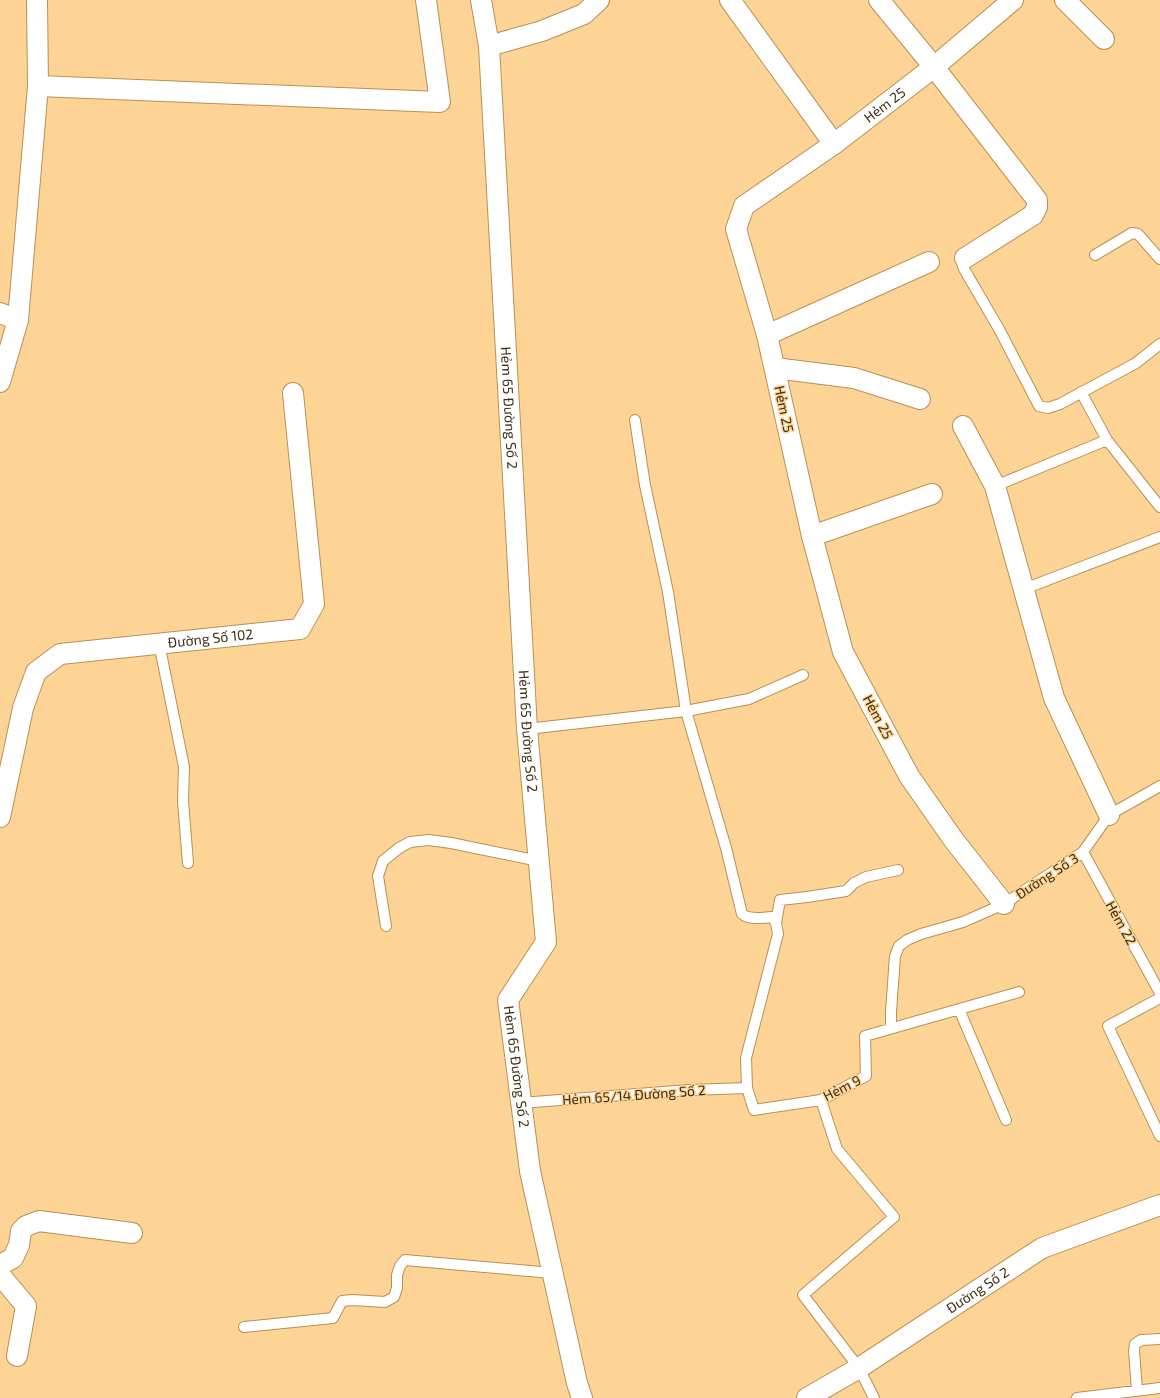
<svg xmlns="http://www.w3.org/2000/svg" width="1160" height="1398" viewBox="0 0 1160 1398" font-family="'Exo 2',sans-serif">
<rect width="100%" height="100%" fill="#fdd495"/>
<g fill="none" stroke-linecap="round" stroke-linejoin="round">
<g stroke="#b79153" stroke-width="12">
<path id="lane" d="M1095 255 1132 233 1138 234 1160 259
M965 258 962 263 964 269 999 329 1039 406 1048 408 1060 404 1136 363 1160 344
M1081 392 1107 440
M995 486 1107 440 1160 507
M1024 589 1160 537
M159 643 184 767 183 801 188 863
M803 675 749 699 686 711 726 848 742 914C749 920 762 918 772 917L776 923 778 934 746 1058 747 1088 754 1110 821 1100 866 1076 865 1036 1019 992
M527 729 686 711 668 592 645 485 635 420
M1083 852 1160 993
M776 923 780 900 807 897 846 891 854 883 866 877 898 870
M386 926 378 876 383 861 399 848 410 842 429 840 451 843 539 861
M1160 998 1108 1026 1160 1136
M959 1009 1006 1120
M891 1028V1012L895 956 899 946 907 940 921 934 963 922 1004 904 1083 852 1109 815 1160 786
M821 1100 837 1149 894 1217 803 1295 859 1368 874 1398
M521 1103 689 1090 747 1088
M244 1327 333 1318 342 1301 352 1300 385 1302 394 1297 397 1288V1275L400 1266 405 1260 552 1273
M1137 1390 1134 1351 1135 1344 1141 1340 1160 1339
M1077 1398 1160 1388"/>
</g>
<g stroke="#b79153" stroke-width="22">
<g id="street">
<path id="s1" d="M481 0 489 46 527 729 546 942 508 1000 530 1171 577 1383 582 1398"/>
<path d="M730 0 834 144"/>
<path d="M879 0 934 67 1037 200V207L1033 215 965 258"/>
<path d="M1065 0 1104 39"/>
<path d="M489 46 542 31 584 14 599 0"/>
<path d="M38 86 440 102 426 0"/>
<path d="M0 313 18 320 38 86 37 0"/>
<path d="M767 335 929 262"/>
<path d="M775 368 854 378 920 399"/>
<path d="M0 382 18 320"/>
<path d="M963 426 995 486 1054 698 1109 815"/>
<path d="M812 536 932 494"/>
<path id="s2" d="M0 817 23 708 36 672 60 654 300 629 314 604 293 393"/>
<path id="s3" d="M1004 904 953 839 909 776 843 652 812 536 767 335 736 229 744 206 834 144 934 67 1013 0"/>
<path d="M0 1265 13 1258 19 1245 21 1231 26 1226 39 1221 132 1233"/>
<path d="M0 1275 26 1306 17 1356"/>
<path id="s4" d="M807 1398 859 1368 1042 1248 1160 1205"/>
</g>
</g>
<use href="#lane" stroke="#fff" stroke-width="10"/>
<use href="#street" stroke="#fff" stroke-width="20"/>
</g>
<g text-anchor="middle" stroke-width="3" stroke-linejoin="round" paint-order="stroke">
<g font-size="14" fill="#3f2f15" stroke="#fdd495">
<text dy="5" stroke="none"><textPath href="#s3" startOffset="934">Hẻm 25</textPath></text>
<text dy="5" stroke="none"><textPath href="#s1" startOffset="409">Hẻm 65 Đường Số 2</textPath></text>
<text transform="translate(784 409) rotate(78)" y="5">Hẻm 25</text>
<text dy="5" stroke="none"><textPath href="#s2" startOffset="331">Đường Số 102</textPath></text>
<text transform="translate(878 717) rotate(62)" y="5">Hẻm 25</text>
<text dy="5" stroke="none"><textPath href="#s1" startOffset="733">Hẻm 65 Đường Số 2</textPath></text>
<text transform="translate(1047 876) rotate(-33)" y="5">Đường Số 3</text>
<text transform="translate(1121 923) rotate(61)" y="5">Hẻm 22</text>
<text dy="5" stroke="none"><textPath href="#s1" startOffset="1081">Hẻm 65 Đường Số 2</textPath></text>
<text transform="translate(842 1088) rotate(-27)" y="5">Hẻm 9</text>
<text transform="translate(634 1095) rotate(-4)" y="5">Hẻm 65/14 Đường Số 2</text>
<text dy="5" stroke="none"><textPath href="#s4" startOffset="202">Đường Số 2</textPath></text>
</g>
</g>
</svg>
